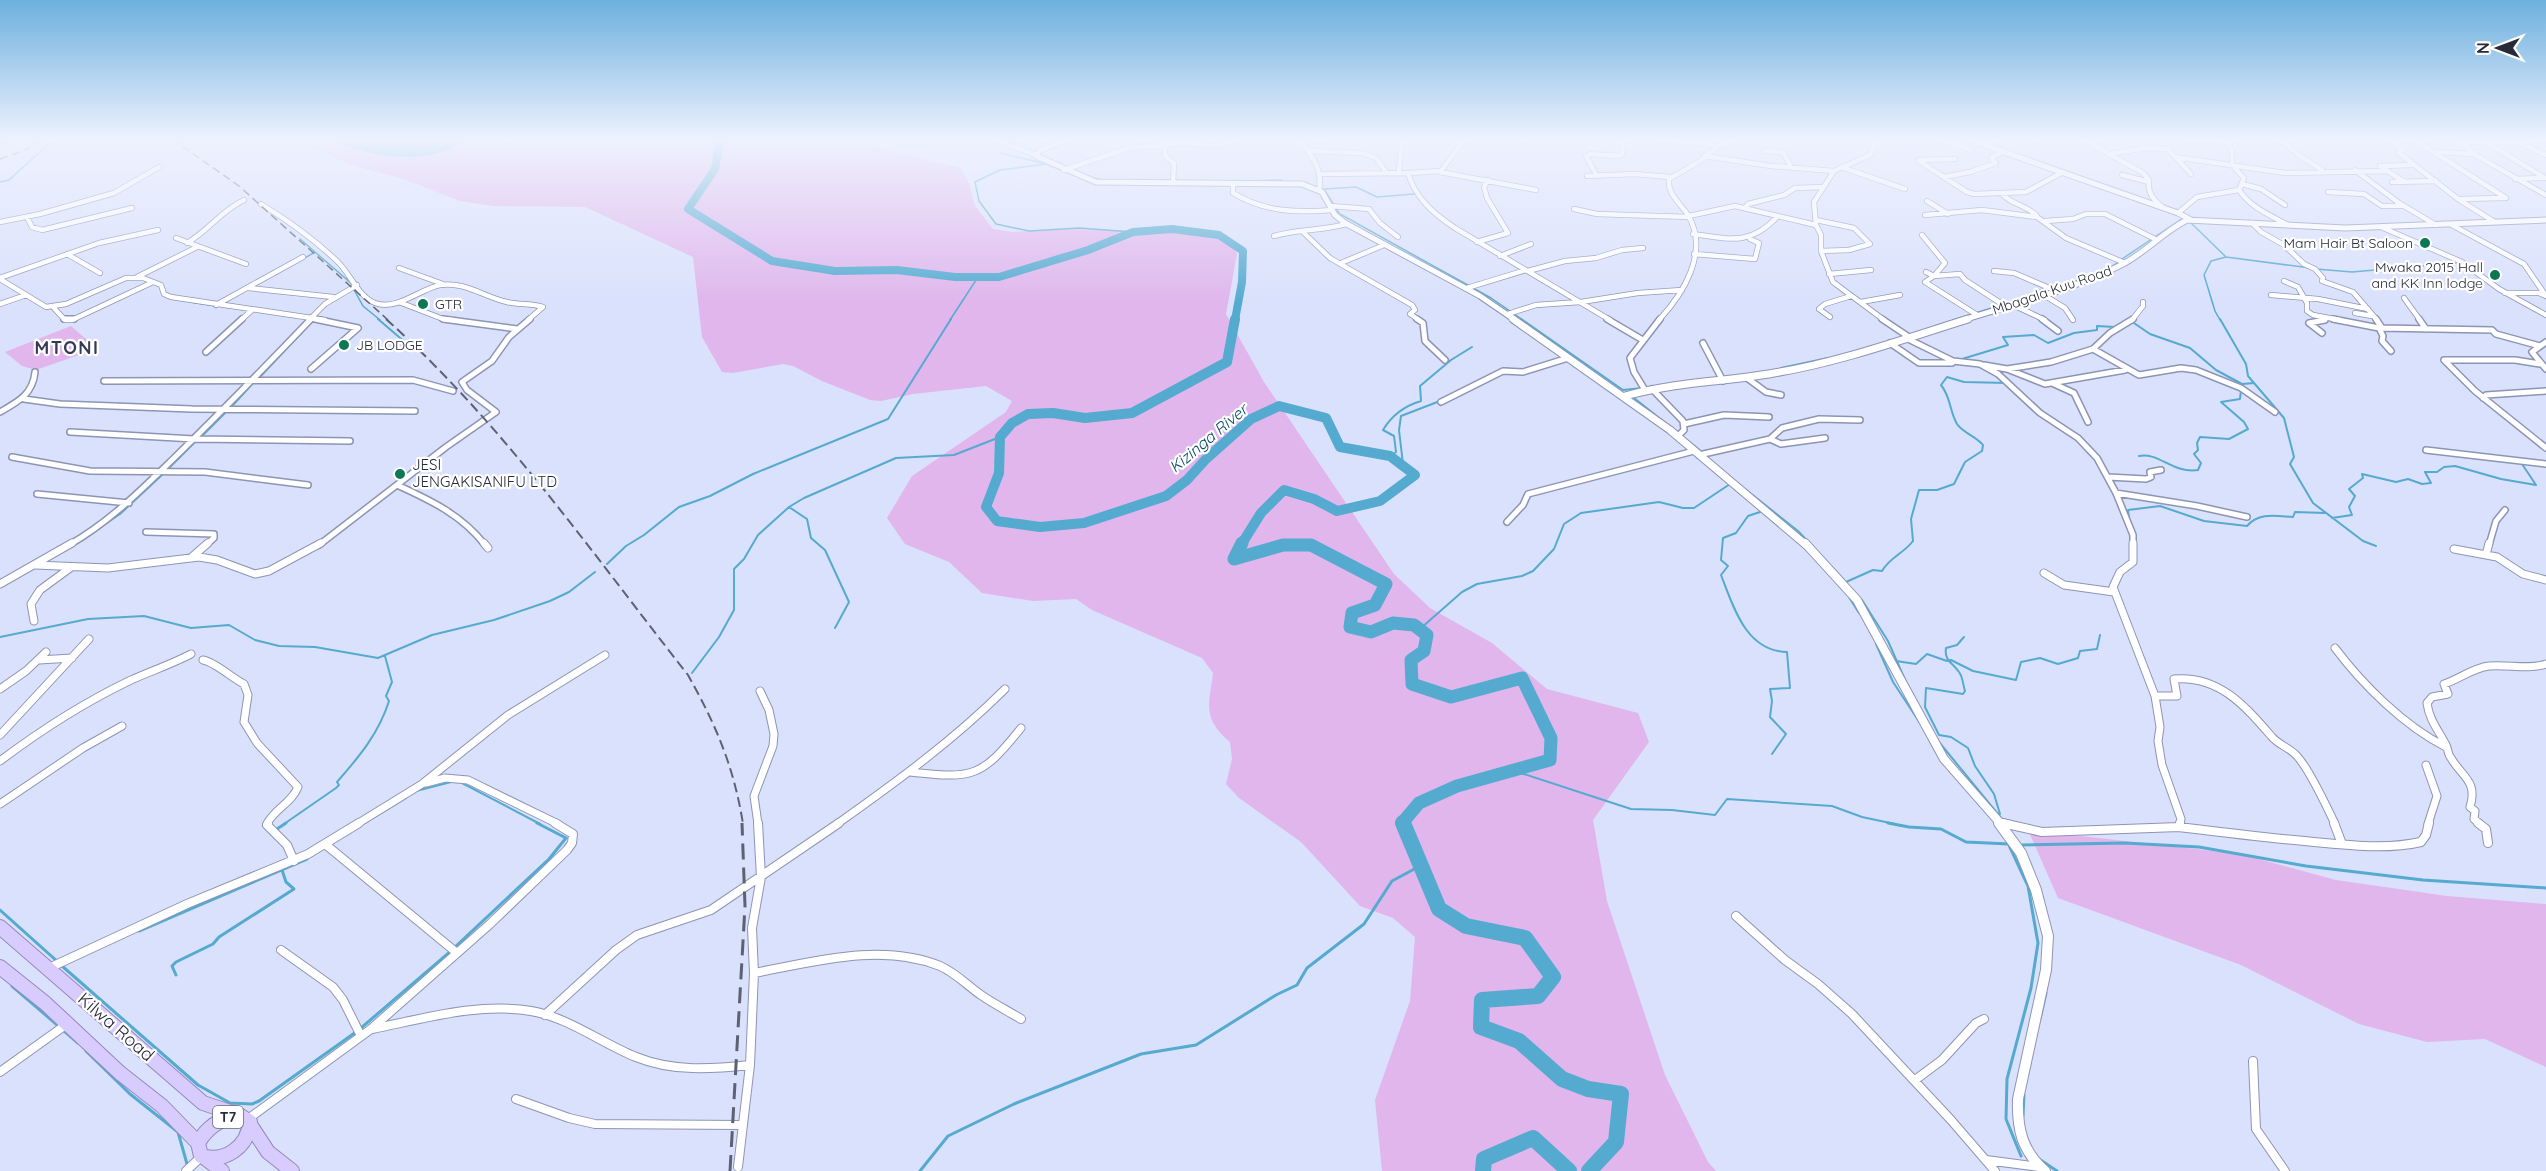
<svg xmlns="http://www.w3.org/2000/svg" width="2546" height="1171" viewBox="0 0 2546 1171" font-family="Quicksand,sans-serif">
<rect width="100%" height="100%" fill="#dae1fc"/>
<path fill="#e0b6ec" d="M291 139H325L350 149 407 158 456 147 468 139H843L961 168 969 183 975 206 993 229 1012 232 1074 229 1227 235 1237 254 1226 314 1264 382 1394 574 1430 608 1492 643 1547 689 1638 713 1649 742 1593 820 1607 901 1665 1075 1708 1162 1716 1171H1382L1375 1100 1410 1001 1415 937 1393 918 1360 906 1301 842 1239 798 1226 784 1232 759 1230 742C1202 718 1209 706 1213 673L1202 658 1092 610 1076 599 1033 601 982 593 949 562 905 544 887 518 912 476 1006 412 1012 401 986 386 913 394 881 401 870 400 822 381 793 366 783 364 733 373 722 372 702 337 693 257 585 207 493 206 460 201 403 179 355 166Z
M71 326 95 347 93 350 36 370 22 366 5 352Z
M2028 830 2240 854 2336 880 2447 896 2546 904V1067L2485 1039 2427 1042 2359 1024 2241 965 2058 898Z"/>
<path fill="#55aacf" d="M325 139H468C425 169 370 156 325 139Z"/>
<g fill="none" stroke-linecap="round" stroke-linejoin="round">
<path stroke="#55aacf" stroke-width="1.5" d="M1008 141 1017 146
M1001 153 1046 164 1088 181
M1046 164 1000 170 975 182 979 201 996 224 1029 231 1079 228 1133 232
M1090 177 1102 180
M1248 181 1282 180
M0 182 9 180 54 139
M1339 213 1324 189 1356 187 1377 197 1414 194
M1340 214 1491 298 1523 320
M2189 221 2226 257
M300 239 352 284
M303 259 315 252
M2122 259 2183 218
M2316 269 2352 272 2456 263
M353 288 363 306 380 320
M190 302 216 306
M950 320 978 277
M1953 320 2024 298 2047 287 2067 284 2106 270 2119 262
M2220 320 2215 311 2204 275 2211 261 2226 257 2310 268"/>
<path stroke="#55aacf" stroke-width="2" d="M378 319 413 349
M1521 319 1623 390 1642 388
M2220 319 2246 364 2248 376 2284 418 2294 457 2290 464 2313 503 2363 541 2376 546
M2131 321 2150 334 2190 348 2216 370 2242 384
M1935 326 1958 319
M1962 359 2008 345 2003 337 2034 335 2048 343 2074 333 2097 330V326L2115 327
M1781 368 1828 358
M259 378 302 332
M1480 380 1507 368
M2242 384 2254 383
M1636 396 1634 398 1702 452
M233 405 254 382
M201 437 228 410
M1390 456 1396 452 1394 436 1383 430C1392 415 1404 406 1421 401L1420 386 1451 360 1472 347
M2139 456C2159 452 2173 474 2198 470L2201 463 2194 454 2198 450 2197 443 2200 437 2229 439 2248 429 2244 422 2221 402 2240 399 2241 390
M1403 464 1399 430 1401 416 1440 401
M168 469 197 440
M1711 469 1723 479
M1745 489 1798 531 1844 580
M789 507 807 519 811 538 825 550 849 602 835 628
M1763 511 1748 516 1736 533 1723 538 1721 560 1728 566 1721 575C1734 608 1746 651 1787 652L1790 688 1770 689 1772 701 1770 717 1786 734 1772 754
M2129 518 2128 510 2160 506 2204 521 2247 526C2259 512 2276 516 2293 517L2295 512 2325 513
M2332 518 2352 515 2349 507 2355 496 2349 489 2363 478 2362 474 2396 482 2408 479 2422 484 2431 483 2425 472H2437L2444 467 2455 466 2501 479 2536 485 2522 464
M89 535 120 514 163 474
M607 564 626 546 644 535 679 507 710 496 753 474 888 419 951 319
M1846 582 1873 570 1882 571C1890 557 1903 554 1913 541L1911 519 1919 490H1937L1954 484 1965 462 1982 451 1983 445C1976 436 1963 433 1957 424 1949 410 1951 397 1941 385L1947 377 1964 382 2007 383
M1849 597 1859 613
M1862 600 1888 641 1906 682
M1421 628 1462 592 1477 584 1522 576 1533 571 1554 549 1564 524 1581 513 1659 502 1683 508H1694L1730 484
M0 637 88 619 144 616 191 628 229 625 255 640 279 646 315 647 378 658 432 635 494 620 550 601 569 592 595 572
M1964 637 1957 645 1946 648C1944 661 1953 663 1959 672 1963 677 1963 685 1965 691L1963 694 1926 688 1925 707 1939 735 1951 737 1968 748 1975 766 1994 794 2000 814
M1876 644 1893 682 1920 723
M1896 661 1916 664 1927 654 1947 661 1951 660 1973 671 2016 680 2021 662 2040 658 2058 664 2078 658 2080 651 2097 649 2100 635
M692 673 719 637 734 610V569L744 559 758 535 789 507 804 498 896 458 954 455 1000 437
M1939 742 2002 819
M1515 771 1631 809 1672 810 1715 815 1727 799 1832 806 1862 817 1895 824
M462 783 540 824
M416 791 451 782
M365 823 406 798
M284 824 336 788 339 785 337 782C359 757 379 733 389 701L386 696 392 682 385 656"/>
<path stroke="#55aacf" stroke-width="3" d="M1888 823 1909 827 1941 829 1966 842 2009 844
M277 829 286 823
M2008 843 2028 886 2038 943 2031 988 2007 1079 2006 1119 2021 1156
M2021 845 2125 843 2199 847 2306 866 2423 880 2546 888
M0 910 58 962
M139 931 307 859
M455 947 549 859 566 838 537 823
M62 966 198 1085 230 1103 252 1104 259 1101 356 1032
M176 975 172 966 176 962 213 944 219 937 294 889 286 882 282 870
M12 986 78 1043
M2040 1019 2046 993
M361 1028 451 951
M86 1051 130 1094 178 1132 187 1164
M2023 1116 2024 1095
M2039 1159 2057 1171
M920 1171 948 1136 1014 1104 1141 1054 1196 1045 1276 995 1297 985 1307 968 1364 924 1392 881 1420 866"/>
<path stroke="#55aacf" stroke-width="8" d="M720 139 715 169 688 209 772 261 835 271 897 270 955 277H999L1088 250 1133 232 1172 229 1219 235 1243 251 1242 282 1235 320"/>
<path stroke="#55aacf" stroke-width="10" d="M1235 319 1227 362 1132 413 1085 418 1053 413 1028 414 1012 423 1000 437 999 473 986 507 997 521 1040 527 1084 523 1166 496 1187 480 1206 459 1251 419 1279 406 1326 418 1340 447 1390 456 1415 475 1380 501 1337 511 1314 499 1284 490 1261 513 1241 545"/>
<path stroke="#55aacf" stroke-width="13" d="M1242 543 1234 559 1283 545H1311L1386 584 1375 605 1352 613 1350 627 1371 632 1393 623 1414 625 1427 635 1424 651 1411 660 1412 684 1451 697 1522 678 1551 738 1550 760 1457 786 1419 803 1403 822 1404 824"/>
<path stroke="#55aacf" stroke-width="16" d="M1403 823 1439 909 1466 926 1525 938 1553 977 1538 996 1482 1000 1481 1027 1519 1041 1562 1079 1588 1089 1621 1094 1616 1142 1589 1171
M1483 1171 1484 1159 1533 1138 1569 1171"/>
<g stroke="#8d95b4" stroke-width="6">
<path id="minor-far3" d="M993 139 1036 155
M1297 139C1311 152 1323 170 1319 190
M1312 139H1332
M1465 139 1441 171 1408 173C1415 198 1434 214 1455 228L1610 320
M1653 139 1715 145
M1871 139 1874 146 1870 155 1834 171 1814 202 1816 225 1821 235V251L1833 282 1884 320
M1939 139 1971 150
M2082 139 2143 173 2149 180C2147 193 2154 201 2164 208
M2183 139 2228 142
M2227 139 2232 151V165L2244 178 2239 190C2251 208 2270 215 2288 225
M2280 139 2300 156 2322 170
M2390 139 2403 150 2398 152 2458 199 2493 221
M2413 139 2506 198
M2457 139 2477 156 2546 195
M2461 142 2546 141
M1165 144V156L1174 163 1173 183
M2489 144 2545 178
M2522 144 2546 155
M1985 145 2002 139
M1307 151 1362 153 1376 158 1386 172
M1764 151 1783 152 1791 167
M2439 152 2474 154
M2109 154 2146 148 2168 149 2191 174
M1704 156 1771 166 1834 171
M2175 157 2285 173 2388 171
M1919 160 1955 159
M1919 161 1967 192 1974 194 2026 192 2063 172
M1844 168 1905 189
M1064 170 1129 148 1181 143 1219 146 1239 139
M2355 170 2399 203 2436 225
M1399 171 1402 139
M1440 172 1536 190
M1320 174 1408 173
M2122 175 2149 182
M1587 176 1634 174 1670 177
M1597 176 1586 156 1590 154 1619 156 1622 154 1623 139
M1944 177 1970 172 1996 163 1991 158 2004 151
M2515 179 2544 178
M2403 181 2380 166 2413 165
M2392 182 2436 181
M1233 184V193C1264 212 1297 213 1332 210
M2242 184 2261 189 2285 205
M2328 192 2364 194 2382 206H2404
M2002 194C2012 205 2027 205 2037 216
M2458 199 2505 198
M1927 201 1948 214
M261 204C289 221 315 240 338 262 350 274 359 297 375 303 397 311 420 289 440 285 464 281 484 297 507 302 519 305 531 303 543 307L528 320
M1330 206 1369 209 1380 223 1398 237
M1745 208 1748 204 1784 195 1795 188 1823 187
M1574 209 1597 214 1689 217
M2178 213 2197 197 2239 190
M1925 215 1982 210 2037 217 2066 238 2125 263
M1689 216 1735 206 1816 225
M27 217 32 227 42 230 132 208
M1816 220 1854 228 1870 244 1849 250 1821 251
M2045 221 2073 219 2086 214H2105L2157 240
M0 222 40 214 114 193 159 167
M2252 223 2261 232 2284 245 2304 264 2315 269 2323 278 2322 281 2353 292 2377 320
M2450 224 2524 264 2546 296
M2381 227 2462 262 2499 289 2546 315
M1302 231 1330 258 1412 305 1415 310 1410 314 1419 320
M1693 234C1729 239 1750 246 1777 217
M1922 235 1945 263 1934 276 1925 282 1977 315
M1274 236C1298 229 1322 231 1346 224
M176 238 246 264
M1477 242 1508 233 1487 198 1484 187 1488 180
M187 243C208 231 222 210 244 200
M67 254 100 273
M1694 254 1755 259 1759 243 1750 239
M1500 256 1531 244
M1341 263 1384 245
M399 268 443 284
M1528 271 1565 261 1596 258 1622 250 1643 248
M1994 271 2014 273 2054 290
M1926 272 1934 276 1960 274 1965 280 2005 306
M1829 274 1871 270
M137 277 197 247
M0 278 99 243 158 230
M0 279 46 307 66 304 126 278H143L161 285 164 294 171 297 325 320
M2284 281 2298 287 2307 303V311L2313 315 2340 320
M248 288 333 297
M1467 288 1526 270
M2505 293H2539L2546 296
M2042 294 2065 308 2073 320
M2271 295 2318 299 2368 309
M2404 298 2420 320
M399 302 443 319 453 320
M1581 302 1638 293 1682 290
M1861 302 1900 295
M0 304 26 295
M2011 304 2045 320
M216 305 303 257
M53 307 65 320H72L153 282
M2355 313 2372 316
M1508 314 1536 305 1580 302
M1830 317 1819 309 1825 304 1851 296
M241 320 252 310
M309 320 325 304 357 285
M1659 320C1683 294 1710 252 1688 215 1680 203 1667 194 1669 179L1700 161 1717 147 1738 139
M2132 320 2143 306V302"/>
</g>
<g stroke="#8d95b4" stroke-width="8">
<path id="minor-far2" d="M64 319H74
M443 319 517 329
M1417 319 1423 323 1425 341 1445 360
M1607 319 1641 339
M1882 319 1909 337
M2042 319 2058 331
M2333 319 2379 328 2492 330 2496 334 2540 346
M2376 319 2382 328
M2419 319 2426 329
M2379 328 2383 336 2382 341 2391 351
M2322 333 2309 323 2325 320
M1906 338 1953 361 1980 364 1998 374 2040 413 2078 438 2097 458 2116 493 2133 535V545
M2546 342 2532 352 2546 369
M1703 343 1723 381
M1890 343 1919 363H1952
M2093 349 2110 333 2133 319
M206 352 242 319
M2540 364 2515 360H2444L2475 391 2546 448
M1984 365 2007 369 2045 384 2125 370
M311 369 358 328 315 319
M2007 369 2051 362 2093 349 2139 375 2181 368 2196 370 2241 388 2275 412
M1747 378 1766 392 1781 395
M104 381 413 380 453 391
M2052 383 2074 393 2088 422
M1652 389 1683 421 1684 430 1678 436
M1645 390 1634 372 1630 358 1660 319
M2483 398 2486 395 2546 391
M24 399 60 404 192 409 415 411
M1441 402 1503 371 1523 372 1568 358
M0 412C18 402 33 394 35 372
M1684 424 1724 415 1769 417
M70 432 194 439 350 441
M1770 439 1781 444 1825 438
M2426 450 2546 464
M1699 455 1770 439 1782 428 1819 419 1860 420
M12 457 90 471 205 472 308 485
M2108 477 2146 479 2151 477 2150 472 2161 470
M397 485C430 500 462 515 485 545
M2116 493 2197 506 2247 517
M37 494 129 503
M1507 522 1523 505 1528 494 1694 451
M146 532 214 534V538L206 545
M69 545C109 522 139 492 172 460 219 414 265 367 311 319
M319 545 446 447 496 412 467 390 462 382 492 361 509 337 530 319
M2489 545 2496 521 2505 510"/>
</g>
<g stroke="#8d95b4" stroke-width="9">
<path id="minor-far1" d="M484 543 488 548
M2133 543V562L2120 572 2113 587 2155 696 2160 727 2158 741 2162 765 2181 819 2180 824
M2454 549 2497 557 2523 574 2546 580
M2486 555 2489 543
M192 557 208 543
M35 565 108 568 199 557 217 560 255 574 269 571 321 543
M2044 573 2064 585 2114 592
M0 584 72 543
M34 621 31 604 40 590 70 568
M2335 648C2363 685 2404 726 2446 747
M39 660 72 658
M203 660C215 662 232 678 244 684L248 695 244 722 257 743 298 787C292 803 274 809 267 824
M0 689 26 671 46 652
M2155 696H2177L2174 679C2219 675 2245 706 2272 737 2279 745 2290 748 2297 756 2309 769 2327 807 2335 824
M0 735 89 639
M0 761C41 730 85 702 131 680 151 671 172 664 191 654
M2426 765 2437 796 2428 824
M910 772C973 779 981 778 1021 728
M426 783 445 778 468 780 558 824
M0 804 83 748 122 726
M2000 822 2009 824
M357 824 422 784 508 715 605 655
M758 824 754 796 773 746 774 734 769 710 760 691
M837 824C896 782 954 740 1005 689
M2480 824 2474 819 2475 811 2470 807C2478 781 2462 777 2451 758 2448 755 2448 749 2446 745 2439 731 2429 720 2427 703L2432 697 2448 694 2444 684C2460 679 2472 668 2489 666 2508 664 2527 670 2546 664"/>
</g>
<g stroke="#8d95b4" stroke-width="10">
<path id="minor" d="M268 823 267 825 287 845 294 861
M2002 823 2042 832 2179 827 2180 823
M2334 823 2342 844
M2478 823 2486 829 2488 843
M2179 827C2228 833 2276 839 2325 843 2357 846 2390 849 2421 842L2426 835 2429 823
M325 844 457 953
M1736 916 1785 960 1818 984 1852 1014 1951 1120 1995 1171
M281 950 333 987 343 1000 361 1036
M49 968 187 904 308 854 359 823
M754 973C813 962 882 942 940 966 956 973 968 986 981 995 994 1004 1008 1011 1021 1019
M545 1015 616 950 637 935 711 910 839 823
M372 1029C422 1019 480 1002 531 1011 570 1018 601 1043 636 1057 673 1072 712 1069 750 1065
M2253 1061 2256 1129 2285 1171
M0 1072 67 1024
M1915 1080 1942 1060 1976 1023 1984 1019
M516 1099 569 1118 595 1124 742 1125
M248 1119 371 1029 490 924 567 850 572 843 573 834 555 823
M1986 1160 2039 1167
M738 1167 750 1065 754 973 752 928 761 877 758 823
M186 1171 201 1157"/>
</g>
<g stroke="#8d95b4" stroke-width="7">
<path id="tertiary-far3" d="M1069 139 1040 150 1036 156 1096 182 1302 184 1322 192 1335 215 1345 223 1480 296 1515 320
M1967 139 2178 213 2191 220
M1963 320C2014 304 2076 289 2123 264 2146 252 2163 232 2187 220L2345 228 2546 220"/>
</g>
<g stroke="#8d95b4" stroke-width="9">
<path id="tertiary-far2" d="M1513 319 1670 430 1806 545
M1625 396C1674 382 1724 382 1774 373 1840 362 1904 339 1968 319"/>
</g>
<g stroke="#8d95b4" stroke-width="10">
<path id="tertiary-far1" d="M1805 543 1857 600 1944 759 2001 824"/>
</g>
<g stroke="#8d95b4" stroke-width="12">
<path id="tertiary" d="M1999 823 2021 853 2036 890 2048 936 2046 970 2018 1099C2017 1129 2022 1151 2045 1171"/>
</g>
<g stroke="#948ab8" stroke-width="16">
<path id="trunk" d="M0 927 203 1103 239 1115
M0 967 45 1003 120 1073 162 1106 198 1143
M239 1115 250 1122C248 1147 225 1163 201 1156L198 1143C207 1127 221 1118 239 1115Z
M251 1126 268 1152 292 1171
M205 1158 222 1171"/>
</g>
<use href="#minor-far3" stroke="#fff" stroke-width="4.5"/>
<use href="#minor-far2" stroke="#fff" stroke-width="5"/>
<use href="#minor-far1" stroke="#fff" stroke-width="7"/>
<use href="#minor" stroke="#fff" stroke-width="8"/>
<use href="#tertiary-far3" stroke="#fff" stroke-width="5"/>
<use href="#tertiary-far2" stroke="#fff" stroke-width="7"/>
<use href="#tertiary-far1" stroke="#fff" stroke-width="8"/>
<use href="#tertiary" stroke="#fff" stroke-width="10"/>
<use href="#trunk" stroke="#d8cbfe" stroke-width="14"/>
<path stroke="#5d6172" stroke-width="1.5" stroke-dasharray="8 4.5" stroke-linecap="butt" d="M172 139 239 186 388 320
M0 143 15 139
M0 159 23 151 44 139"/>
<path stroke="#5d6172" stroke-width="2" stroke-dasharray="10 5" stroke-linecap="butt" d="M386 319C502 423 592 553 688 675 716 725 734 767 743 824"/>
<path stroke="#5d6172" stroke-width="3" stroke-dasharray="16 8" stroke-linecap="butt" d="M730 1171 745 906 742 823"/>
</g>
<linearGradient id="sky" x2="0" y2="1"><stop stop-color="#6db0de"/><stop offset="0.46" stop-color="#eef2fe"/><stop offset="1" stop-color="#eef2fe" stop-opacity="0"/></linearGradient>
<rect width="2546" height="303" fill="url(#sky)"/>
<g fill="#0b7853" stroke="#fff" stroke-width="2">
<circle cx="2425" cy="243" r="6"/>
<circle cx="2495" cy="275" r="6"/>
<circle cx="423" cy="304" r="6"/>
<circle cx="344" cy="345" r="6"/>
<circle cx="400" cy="474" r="6"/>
</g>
<g text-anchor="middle" stroke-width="4.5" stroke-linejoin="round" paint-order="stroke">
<g font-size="14" fill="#272a37" stroke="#fff" text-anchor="end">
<text x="2413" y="248">Mam Hair Bt Saloon</text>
<text x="2483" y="272">Mwaka 2015 Hall<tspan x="2483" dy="16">and KK Inn lodge</tspan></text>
<text x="435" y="309" text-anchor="start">GTR</text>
<text x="356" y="350" text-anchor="start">JB LODGE</text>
</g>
<g font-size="14" fill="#272a37" stroke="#fff">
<text transform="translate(2052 290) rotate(-19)" y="5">Mbagala Kuu Road</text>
</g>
<rect fill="#fff" stroke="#686a73" stroke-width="1.5" x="213" y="1106" width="30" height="22" rx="4.5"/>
<g font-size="14" font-weight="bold" fill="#272a37">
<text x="228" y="1122">T7</text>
</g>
<g font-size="15" fill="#272a37" stroke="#fff" text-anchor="start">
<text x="412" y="470">JESI<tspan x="412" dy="17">JENGAKISANIFU LTD</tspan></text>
</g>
<g font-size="16" font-style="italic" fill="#004b65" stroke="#fff">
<text transform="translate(1208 438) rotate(-40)" y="6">Kizinga River</text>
</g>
<g font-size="18" font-weight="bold" letter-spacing="1.5" fill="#353b55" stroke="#fff">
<text x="67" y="354">MTONI</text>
</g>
<g font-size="18" fill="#272a37" stroke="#fff">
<text transform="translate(116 1027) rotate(41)" y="6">Kilwa Road</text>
</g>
</g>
<g transform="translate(2498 48) rotate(270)" stroke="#ffffff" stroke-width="4.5" paint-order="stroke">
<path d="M0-4.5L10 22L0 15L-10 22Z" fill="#272a37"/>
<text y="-9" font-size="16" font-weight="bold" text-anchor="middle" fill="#272a37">N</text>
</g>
</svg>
